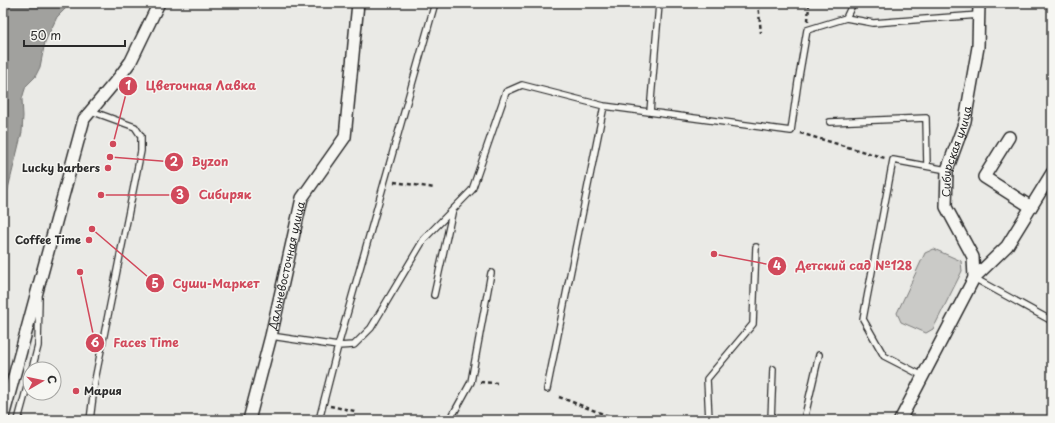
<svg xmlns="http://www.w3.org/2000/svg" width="1055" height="423" viewBox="0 0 1055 423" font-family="'Playpen Sans',sans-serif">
<rect width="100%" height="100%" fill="#eaeae6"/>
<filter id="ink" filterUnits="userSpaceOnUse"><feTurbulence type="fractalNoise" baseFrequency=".025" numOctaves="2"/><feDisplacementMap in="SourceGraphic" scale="8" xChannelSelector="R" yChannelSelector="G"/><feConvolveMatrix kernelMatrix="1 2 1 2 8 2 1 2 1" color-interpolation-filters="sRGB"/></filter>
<g filter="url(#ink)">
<path fill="#cacac7" stroke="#7a7a79" d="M934 249 961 261 962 271 933 329 926 333 901 322 897 313 925 253Z"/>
<path fill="#a1a19e" stroke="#727270" d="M3 3H71L57 17 45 42 40 67 35 77 26 86 24 92 22 99 23 116 22 132 3 209Z"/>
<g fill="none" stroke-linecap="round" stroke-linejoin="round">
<g stroke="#2b2b2b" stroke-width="8">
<path id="lane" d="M846 18 873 23 979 15
M650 112 659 4 675 3
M830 122 926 118 927 166
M974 278 1052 321
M434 295 453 209
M271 336 338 346 354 345 371 328 424 239 472 190 506 92 522 85 604 106 791 131 798 82 807 30 846 18 853 3
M32 369 38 346 39 298
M923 376 884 356 863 319 893 160 947 170
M547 389 604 106
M18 420 30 376
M90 420 95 380 141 151V136L135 127 91 111
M319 420 338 346 435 3
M450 420 471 382 491 273
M709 420 707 379 753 324 756 247
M771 420 773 369
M804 420 819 355"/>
</g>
<g stroke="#2b2b2b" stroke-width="14">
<g id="street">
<path d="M1009 137 984 177 1031 207"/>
<path d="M974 278 1007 246 1052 173"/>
<path d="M3 417 84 119 120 76 131 61 159 3"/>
<path id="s1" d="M249 420 271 336 302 198 345 137 358 3"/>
<path id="s2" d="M900 420 974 278 973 257 946 207 947 170 965 121 978 47 979 3"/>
</g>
</g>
<path stroke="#2b2b2b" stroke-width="2.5" stroke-dasharray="4 3" stroke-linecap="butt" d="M482 3 484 4
M758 3 761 33
M808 21 809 3
M800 133 885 158
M394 182 435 188
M480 382 497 383
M559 397 611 417
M330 406 355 411"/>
<use href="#lane" stroke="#f6f6f2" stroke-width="5.5"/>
<use href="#street" stroke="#f6f6f2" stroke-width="11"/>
</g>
</g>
<g fill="#d1495b" stroke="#f6f6f2" stroke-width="1.5">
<circle cx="108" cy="168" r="4"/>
<circle cx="89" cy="240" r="4"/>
<circle cx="76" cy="391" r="4"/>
</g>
<g text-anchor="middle" stroke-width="3" stroke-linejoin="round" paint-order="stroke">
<g font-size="11" fill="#2b2b2b" stroke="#f6f6f2">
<text dy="4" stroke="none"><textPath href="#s2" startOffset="295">Сибирская улица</textPath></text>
<text dy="4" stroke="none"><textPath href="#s1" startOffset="159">Дальневосточная улица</textPath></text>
</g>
<g font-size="11" font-weight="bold" fill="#2b2b2b" stroke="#f6f6f2" text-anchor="end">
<text x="100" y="172">Lucky barbers</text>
<text x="81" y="244">Coffee Time</text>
<text x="84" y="395" text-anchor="start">Мария</text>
</g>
</g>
<path fill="none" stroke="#d1495b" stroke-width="1.5" d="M113 144L128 86M110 157L174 162M101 195L180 195M714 254L777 266M92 229L155 283M80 272L95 343"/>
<g fill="#d1495b" stroke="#f6f6f2" stroke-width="1.5">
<circle cx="113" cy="144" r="4"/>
<circle cx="110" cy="157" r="4"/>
<circle cx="101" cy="195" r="4"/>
<circle cx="714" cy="254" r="4"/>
<circle cx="92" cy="229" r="4"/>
<circle cx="80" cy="272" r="4"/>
<circle cx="128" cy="86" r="10"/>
<circle cx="174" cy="162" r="10"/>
<circle cx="180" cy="195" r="10"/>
<circle cx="777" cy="266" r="10"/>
<circle cx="155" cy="283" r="10"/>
<circle cx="95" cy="343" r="10"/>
</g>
<g font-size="12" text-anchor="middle" font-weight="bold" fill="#fff">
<text x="128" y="90">1</text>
<text x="174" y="166">2</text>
<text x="180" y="199">3</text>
<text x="777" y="270">4</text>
<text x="155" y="288">5</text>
<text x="95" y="347">6</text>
</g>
<g font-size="12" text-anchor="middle" font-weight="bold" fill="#d1495b" stroke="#f6f6f2" stroke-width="3" stroke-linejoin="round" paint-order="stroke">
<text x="201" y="90">Цветочная Лавка</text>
<text x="210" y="166">Byzon</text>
<text x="225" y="199">Сибиряк</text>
<text x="854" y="270">Детский сад №128</text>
<text x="216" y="288">Суши-Маркет</text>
<text x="146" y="347">Faces Time</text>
</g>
<rect width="1055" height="423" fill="none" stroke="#f6f6f2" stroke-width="16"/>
<rect x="8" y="8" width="1039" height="407" fill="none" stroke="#2b2b2b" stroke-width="1.5" filter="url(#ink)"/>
<g transform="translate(42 381) rotate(81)"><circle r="19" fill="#f6f6f2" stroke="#a5a5a2"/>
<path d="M0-3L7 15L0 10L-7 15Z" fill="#d1495b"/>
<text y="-6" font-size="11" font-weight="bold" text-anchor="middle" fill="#2b2b2b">С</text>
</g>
<path d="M24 40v6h101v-6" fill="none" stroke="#2b2b2b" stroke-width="2"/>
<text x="30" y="40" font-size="12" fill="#2b2b2b" stroke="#f6f6f2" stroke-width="3" paint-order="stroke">50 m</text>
</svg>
